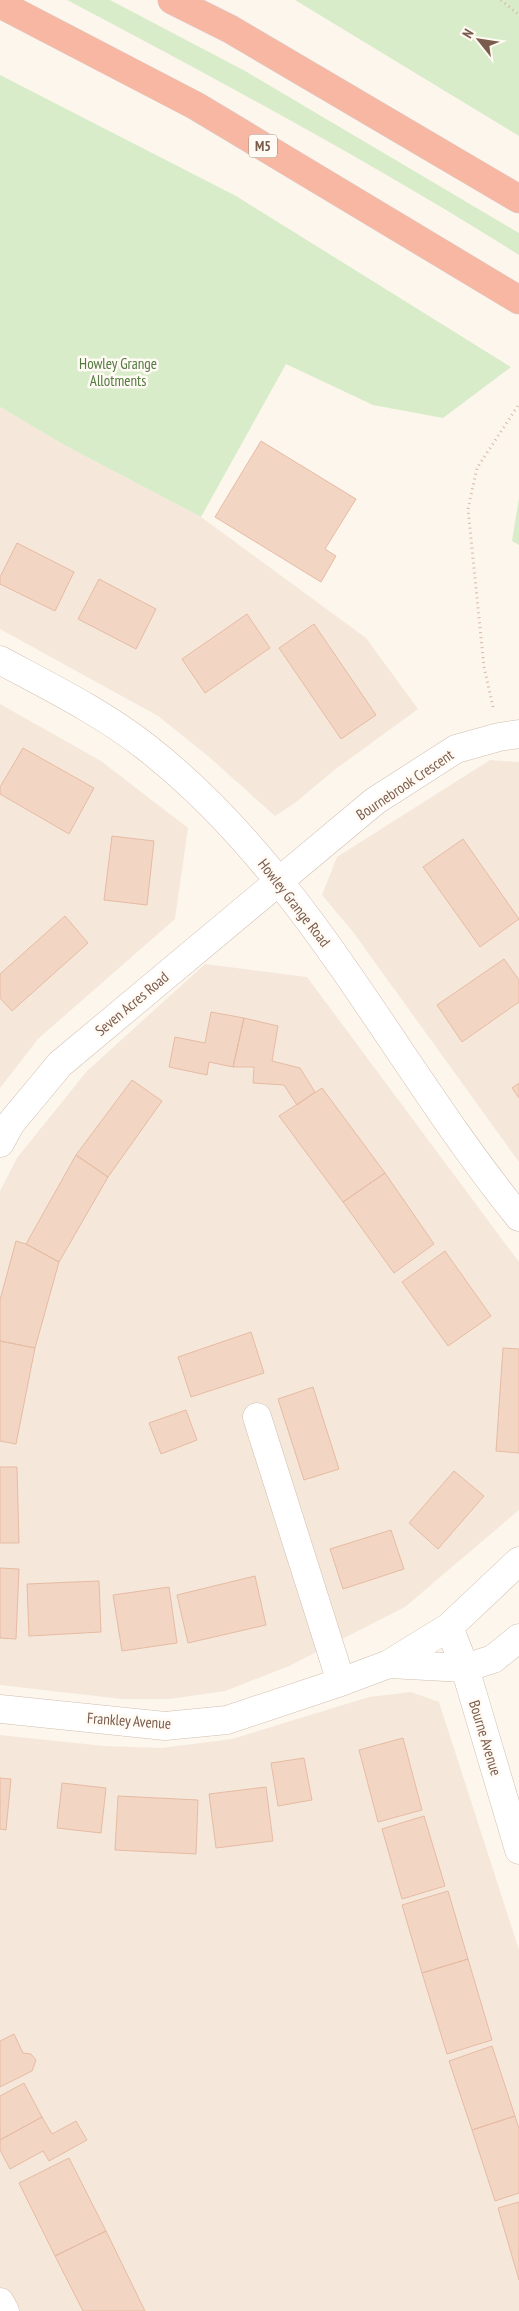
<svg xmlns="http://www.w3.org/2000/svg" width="519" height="2311" viewBox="0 0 519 2311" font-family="'PT Sans Narrow',sans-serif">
<rect width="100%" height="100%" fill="#fdf6ec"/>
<path fill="#f5e8da" d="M0 407 66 446 201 517 366 638 418 709 333 771 295 803 275 816 208 756 158 716 0 629Z
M0 704 101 761 188 828 175 919 38 1039 0 1088Z
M490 760 519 762V1162L353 932 322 895 337 857Z
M205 964 307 977 519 1262V1510L405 1607 289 1666 225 1691 170 1699H122L0 1685V1191L17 1158 87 1071Z
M411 1692 439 1702 519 1950V2311H0V1735L104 1746 161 1748 232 1739 369 1697Z"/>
<path fill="#d8ecc9" d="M67 0H110L245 71 519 233V255C373 163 220 81 67 0Z
M295 0H519V136Z
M0 75 236 196 511 367 443 418 373 405 286 364 201 517 66 446 0 407Z
M519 498V545L512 541Z"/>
<path fill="#f3d5c3" stroke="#e6bba3" d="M261 441 356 499 325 549 336 556 321 582 215 517Z
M17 543 74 572 55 611 0 584V577Z
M99 579 156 609 136 649 78 619Z
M247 614 270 648 205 693 182 659Z
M314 624 376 715 341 739 279 648Z
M23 748 94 788 69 834 0 794V787Z
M112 836 154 841 147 905 104 900Z
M463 839 519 919 480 947 423 867Z
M65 916 88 943 12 1011 0 998V974Z
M504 959 519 980V1002L462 1042 437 1005Z
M211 1012 244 1018 233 1067 209 1062 207 1075 169 1067 175 1037 205 1043Z
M244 1018 278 1026 272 1061 300 1068 315 1092 297 1105 284 1085 253 1083 254 1067H233Z
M132 1080 162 1101 108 1177 76 1155Z
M519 1083V1098L512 1088Z
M322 1088 385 1173 343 1202 279 1116Z
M76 1155 108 1177 59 1262 26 1244Z
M385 1173 434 1244 394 1273 343 1202Z
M16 1241 26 1244 59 1262 35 1348 0 1341V1300Z
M445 1251 491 1316 448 1346 402 1282Z
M251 1332 264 1373 191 1397 178 1357Z
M0 1341 35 1348 16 1444 0 1441Z
M503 1348 519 1349V1453L496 1451Z
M313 1387 339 1469 304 1480 278 1399Z
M186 1410 197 1440 161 1454 149 1423Z
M0 1467H17L19 1543H0Z
M454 1471 484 1496 438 1549 409 1523Z
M391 1530 404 1569 343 1589 330 1549Z
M0 1568 19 1569 16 1639 0 1638Z
M255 1576 266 1625 188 1643 177 1595Z
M99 1581 101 1632 29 1636 27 1584Z
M169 1587 177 1643 122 1651 113 1595Z
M403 1738 422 1810 378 1822 359 1750Z
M304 1758 312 1800 278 1806 271 1763Z
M0 1778 11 1779 6 1830 0 1829Z
M62 1783 106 1788 101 1833 57 1828Z
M266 1787 273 1841 216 1848 209 1794Z
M118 1796 198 1800 196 1854 115 1850Z
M424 1816 445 1886 402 1899 382 1829Z
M448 1891 468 1959 422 1973 402 1905Z
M468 1959 492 2040 447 2054 422 1973Z
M14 2034 23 2053 31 2054 36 2060 32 2071 0 2087V2041Z
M492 2046 515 2116 472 2130 449 2061Z
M24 2083 42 2117 0 2140V2096Z
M515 2116 519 2129V2193L495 2201 472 2130Z
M42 2117 52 2134 76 2121 87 2140 49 2161 43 2151 10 2169 0 2150V2140Z
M69 2158 106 2231 55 2256 19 2183Z
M519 2202V2280L498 2208Z
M106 2231 145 2311H83L55 2256Z"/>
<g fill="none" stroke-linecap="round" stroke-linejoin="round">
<g stroke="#d1beb0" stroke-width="29">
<path id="minor" d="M0 1143 11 1123 60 1064 375 801 456 749 499 737 519 734
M257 1417 341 1682
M449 1627 465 1668 519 1850
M389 1664 465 1668 493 1659 519 1638
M0 1709 165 1726 227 1720 341 1682 389 1664 449 1627 519 1561
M0 2302 5 2311"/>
</g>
<g stroke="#d1beb0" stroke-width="29">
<path id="tertiary" d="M0 660C50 687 101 712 146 747 306 872 393 1062 519 1217"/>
</g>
<g stroke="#dad1cd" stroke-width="29">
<path id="motorway" d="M172 0 230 29 519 199
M0 4 196 106 519 300"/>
</g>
<path stroke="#d9b8a5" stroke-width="3" stroke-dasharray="1 4" stroke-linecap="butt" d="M501 0 519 15
M493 707 484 667 468 509 477 468 519 404"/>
<use href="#minor" stroke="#fff" stroke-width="28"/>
<use href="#tertiary" stroke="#fff" stroke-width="28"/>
<use href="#motorway" stroke="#f7b7a3" stroke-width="28"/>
</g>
<g text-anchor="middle" stroke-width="5" stroke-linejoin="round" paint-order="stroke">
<rect fill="#fffaf3" stroke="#a28b7f" stroke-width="1" x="249" y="134.5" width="28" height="23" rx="4"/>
<g font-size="14" font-weight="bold" fill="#7a5c4d">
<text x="263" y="151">M5</text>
</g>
<g font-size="15" fill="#537a41" stroke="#fffaf3">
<text x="118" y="369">Howley Grange<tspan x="118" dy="17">Allotments</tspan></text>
</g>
<g font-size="15" fill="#7a5c4d" stroke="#fffaf3">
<text transform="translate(405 785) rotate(-34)" y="5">Bournebrook Crescent</text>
<text transform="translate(294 903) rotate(52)" y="5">Howley Grange Road</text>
<text transform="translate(132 1004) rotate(-40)" y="5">Seven Acres Road</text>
<text transform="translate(129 1721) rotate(4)" y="5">Frankley Avenue</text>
<text transform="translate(485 1738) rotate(73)" y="5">Bourne Avenue</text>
</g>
</g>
<g transform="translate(479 40) rotate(300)" stroke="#fffaf3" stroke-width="4" paint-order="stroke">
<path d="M0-4L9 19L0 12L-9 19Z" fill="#7a5c4d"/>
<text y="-8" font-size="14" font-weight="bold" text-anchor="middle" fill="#7a5c4d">N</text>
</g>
</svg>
